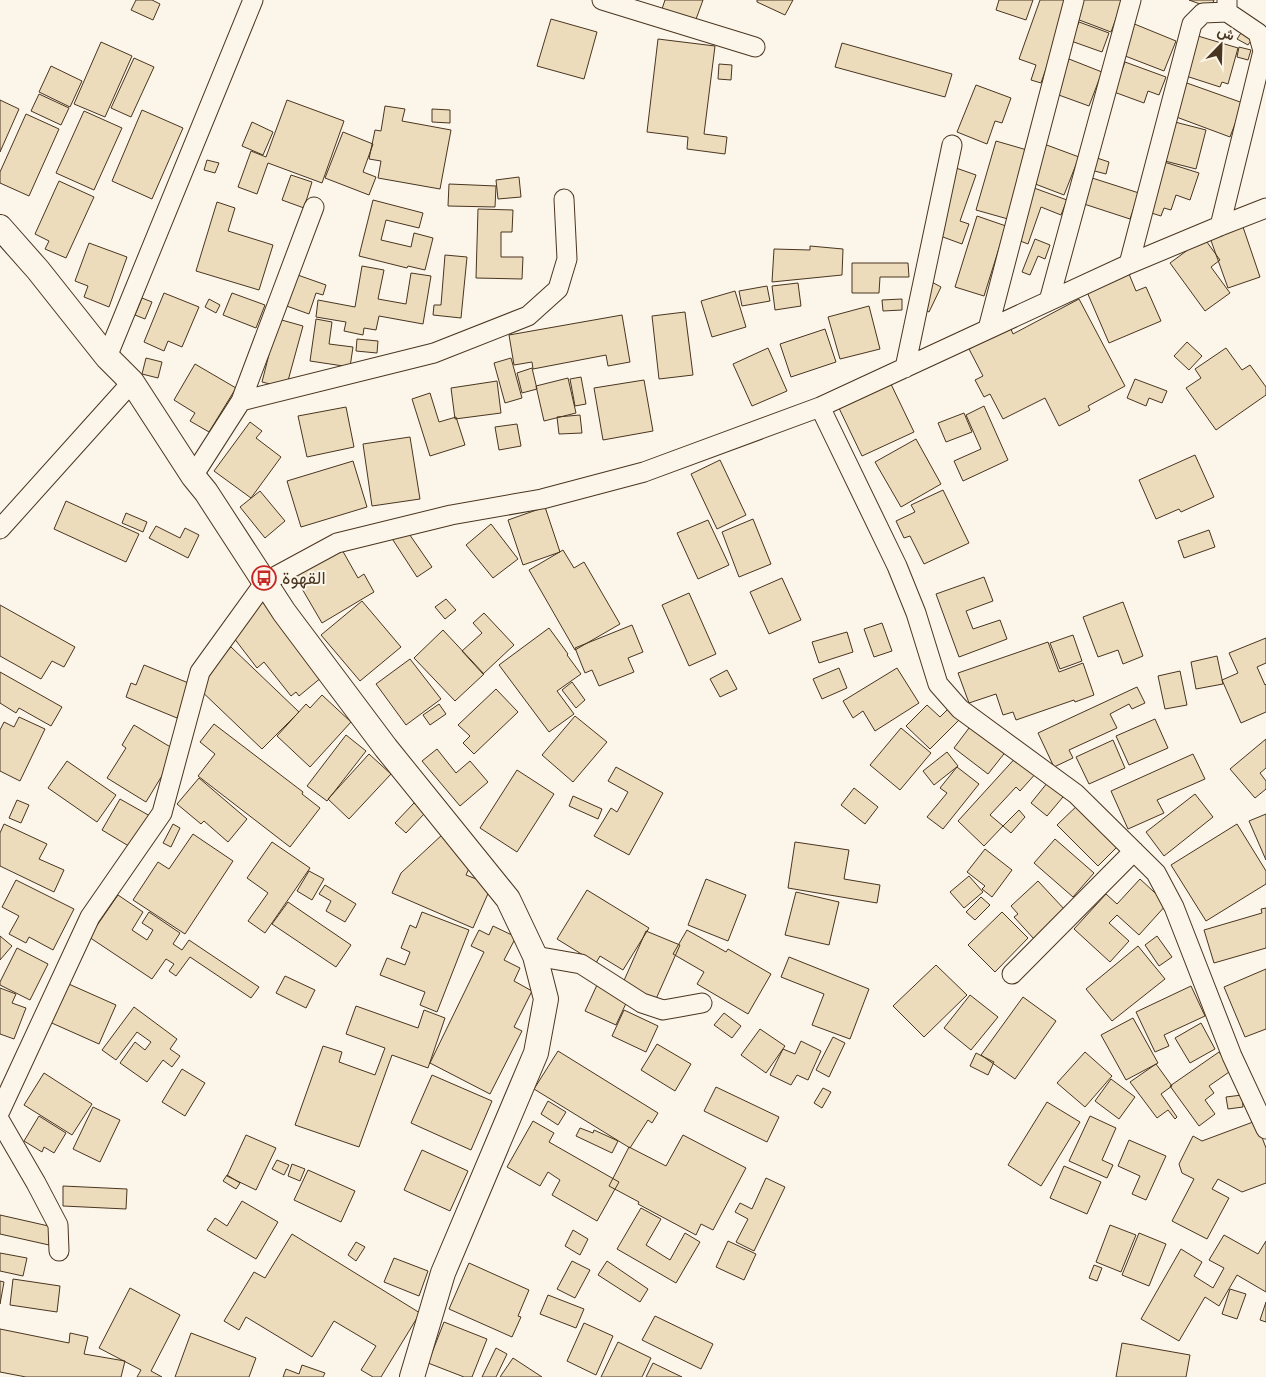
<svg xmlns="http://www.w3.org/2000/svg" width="1266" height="1377" viewBox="0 0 1266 1377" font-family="Arial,Vazirmatn,sans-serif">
<rect width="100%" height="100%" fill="#fbf6e9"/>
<path fill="#ecdcbc" stroke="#4a3520" d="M136 0H152L160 4 153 20 131 10Z
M665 0H703L695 22 662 9Z
M757 0H793L785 15 757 2Z
M999 0H1033L1026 20 996 10Z
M1040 0H1070L1041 83 1031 80 1036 65 1019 59Z
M1081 0H1123L1111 32 1074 18Z
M1189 0H1214L1211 8Z
M551 19 597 32 584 79 537 66Z
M1079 22 1109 33 1102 52 1071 41Z
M1132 23 1176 41 1164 71 1120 54Z
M1241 33 1252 39 1248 45 1237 39Z
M1198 36 1238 48 1228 84 1222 82 1220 87 1186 76Z
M658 39 715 46 704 134 727 137 725 154 687 149 688 137 647 132Z
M101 42 132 56 105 117 74 104Z
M842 43 952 74 945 97 835 67Z
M1239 47 1251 50 1248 60 1237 57Z
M134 58 154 67 131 117 111 108Z
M1069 59 1102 72 1089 106 1056 94Z
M1125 62 1166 77 1159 95 1148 91 1144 103 1114 92Z
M719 64 732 65 731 80 718 79Z
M51 66 82 81 70 107 39 92Z
M1184 82 1243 103 1230 137 1171 115Z
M976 85 1011 98 1002 123 995 121 987 144 957 132Z
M39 94 69 108 61 125 31 111Z
M0 100 19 109 0 152Z
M287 100 344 121 322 183 268 163 257 194 238 187 251 151 266 157Z
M385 106 405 109 402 121 451 130 440 189 378 178 381 161 369 159 375 130 381 131Z
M432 109 450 110V123L432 122Z
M142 110 183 128 152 199 112 181Z
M84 111 122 128 94 190 56 173Z
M26 114 59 129 29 196 0 183V172Z
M1171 121 1206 130 1196 169 1161 160Z
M252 122 273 132 263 155 242 146Z
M343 132 373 144 363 172 376 177 369 195 325 178Z
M996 141 1027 150 1008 219 976 210Z
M1044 144 1079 157 1064 195 1030 182Z
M1091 156 1109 162 1106 174 1087 169Z
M207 160 219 163 215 173 204 170Z
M1161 161 1199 173 1190 200 1176 195 1171 210 1164 208 1161 216 1145 211Z
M956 168 976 175 960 221 969 224 962 244 932 233Z
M291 175 312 182 304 208 282 200Z
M519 177 521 197 498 199 496 180Z
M1089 177 1139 193 1130 219 1081 203Z
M59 181 94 197 66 258 45 249 49 241 35 234Z
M449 184 496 186 495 207 448 206Z
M1034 188 1067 200 1061 215 1041 207 1028 244 1015 239Z
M373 200 423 213 419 228 386 220 381 240 411 247 414 233 433 238 425 270 408 266 407 268 359 256Z
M217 202 235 208 228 231 273 245 259 290 196 271Z
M478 209 513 210 512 232H501V257H523L522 279 476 278Z
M977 216 1006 226 984 296 955 287Z
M1242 224 1260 277 1228 288 1209 235Z
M1204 238 1220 260 1211 267 1230 293 1205 311 1170 263Z
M1035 239 1050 245 1045 259 1038 256 1030 275 1022 272Z
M89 243 127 257 109 307 84 297 88 286 75 281Z
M810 246 843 249 842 275 772 282 774 249 810 250Z
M445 255 467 257 461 318 433 315 434 305H441Z
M852 263H908L909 277H880L879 293H852Z
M362 266 384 270 378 299 406 304 411 273 431 276 423 324 379 316 376 330 364 328 363 335 344 331 346 322 316 317 318 300 355 307Z
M292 273 326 285 323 295 316 293 309 314 281 304Z
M1129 274 1136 291 1146 287 1161 321 1109 343 1087 292Z
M928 280 941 287 929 312 916 305Z
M798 283 801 306 775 310 772 286Z
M767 286 770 301 742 306 739 291Z
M735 291 746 327 712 337 701 301Z
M164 293 199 307 182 347 168 341 164 351 144 342Z
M232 293 265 305 256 328 223 315Z
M142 298 152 302 145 319 135 315Z
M209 299 220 305 216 313 205 307Z
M902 299V310L883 311 882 300Z
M1079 299 1125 386 1088 406 1090 410 1059 426 1045 398 1003 419 990 394 984 397 975 380 983 376 969 349 1010 327 1013 334Z
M869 306 880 349 840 359 828 317Z
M685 312 693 375 659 379 652 316Z
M622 315 630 362 608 366 606 355 533 369 532 362 514 365 509 335Z
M278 319 303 326 286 388 262 382Z
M316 319 332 322 329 344 353 347 350 367 310 361Z
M825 329 836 362 791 377 780 344Z
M357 339 378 341 377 353 356 351Z
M1187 342 1202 356 1189 370 1174 356Z
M768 348 787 391 752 406 733 364Z
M1226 348 1242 370 1250 365 1266 387V395L1216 430 1186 388 1201 378 1195 369Z
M146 358 162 362 158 378 142 374Z
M511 358 522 398 505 403 494 363Z
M195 364 236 388 209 432 190 421 195 413 174 400Z
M532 368 537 389 522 393 517 373Z
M581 377 586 404 575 406 570 379Z
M568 378 576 413 544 421 536 386Z
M1135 379 1167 391 1162 403 1149 398 1146 406 1127 398Z
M644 380 653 431 603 440 594 388Z
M889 380 914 432 862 456 837 404Z
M497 381 501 413 455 419 451 388Z
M430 393 439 422 456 417 465 445 430 456 412 399Z
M984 406 1008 460 963 481 954 461 981 449 966 415Z
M346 407 354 447 307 457 298 416Z
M964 413 972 432 946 442 938 423Z
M580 415 582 433 559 434 557 417Z
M250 422 262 431 256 438 281 457 251 498 214 471Z
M517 424 521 446 499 450 495 427Z
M410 437 420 499 372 506 363 444Z
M916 439 941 484 901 507 875 462Z
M1195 455 1214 497 1181 512 1179 509 1156 519 1139 480Z
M720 460 746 515 717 529 691 474Z
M353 461 367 507 301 527 287 481Z
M943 490 969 543 924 564 910 536 904 538 896 521 915 512 911 505Z
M260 491 285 521 265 538 240 507Z
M66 501 139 534 126 562 54 529Z
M545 507 560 552 523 565 508 520Z
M126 513 147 522 143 532 122 523Z
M753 519 771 564 739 577 722 532Z
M708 520 729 565 698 579 677 533Z
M491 524 518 559 493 578 466 545Z
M156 526 180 538 185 528 199 535 188 558 149 538Z
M405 528 432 567 417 577 391 537Z
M1209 530 1215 547 1184 558 1178 541Z
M341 548 358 578 364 574 374 592 322 623 294 575Z
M563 550 574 568 584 562 620 624 575 650 529 570Z
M984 577 993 601 966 611 973 629 1000 620 1007 639 959 657 936 594Z
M782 578 801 620 769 634 750 592Z
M689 593 716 654 689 666 662 605Z
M446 599 456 610 445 619 435 607Z
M262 601 322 677 299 696 296 692 291 696 264 662 257 668 227 629Z
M362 601 401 647 360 681 321 635Z
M1123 602 1143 656 1123 664 1118 650 1098 657 1083 617Z
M0 605 75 647 64 667 52 661 41 679 0 656Z
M484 613 514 645 483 674 462 651 482 633 473 623Z
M882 623 892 651 874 657 864 629Z
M632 625 643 652 628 658 634 672 599 686 592 670 585 673 575 648Z
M549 628 568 654 567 655 581 674 557 691 574 714 549 732 499 665Z
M443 630 484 674 455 701 414 658Z
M847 632 853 652 819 663 812 642Z
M1073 635 1082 661 1060 669 1050 643Z
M1266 638V663L1257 667 1265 685 1266 684V712L1241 723 1222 680 1238 673 1229 653Z
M1048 642 1059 672 1083 663 1094 695 1075 702 1074 700 1016 720 1013 712 1003 715 996 694 969 703 958 673Z
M231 647 299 712 262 749 195 685Z
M1217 656 1223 684 1196 689 1191 662Z
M410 659 441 699 406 725 376 684Z
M144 665 191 684 177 718 126 697 131 683 136 685Z
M839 668 847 688 822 699 813 679Z
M897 668 919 703 875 731 863 711 853 718 843 701Z
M727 670 737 689 720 697 710 679Z
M1180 671 1187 705 1165 709 1158 676Z
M0 672 62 707 51 726 19 708 16 713 0 703Z
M572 682 585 700 576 708 562 690Z
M1137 687 1145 703 1132 709 1129 704 1110 714 1117 728 1069 750 1073 758 1054 767 1038 733Z
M496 689 518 712 474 754 463 743 470 736 458 725Z
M322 695 351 722 310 767 277 736 306 704 310 708Z
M439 704 446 714 430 725 423 715Z
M927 705 940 717 952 705 963 716 930 749 906 726Z
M575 716 607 742 573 782 542 755Z
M19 717 45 729 20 781 0 771V730L4 722 14 727Z
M1155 719 1168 748 1129 765 1116 736Z
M214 724 303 792 302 794 320 808 290 847 198 776 215 754 200 742Z
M972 724 1007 750 988 774 954 748Z
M134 725 177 751 146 802 107 778 126 748 122 745Z
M901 728 931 753 900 790 870 765Z
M346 735 366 751 327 801 307 786Z
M1266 739V768L1260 773 1266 781V789L1255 798 1230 769Z
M1113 740 1125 768 1089 784 1076 757Z
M437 749 456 773 470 761 488 782 460 806 422 761Z
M947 752 958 766 934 785 923 771Z
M369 754 391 774 349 819 328 799Z
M1019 754 1038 771 1020 791 1016 787 990 815 1003 826 984 846 958 821Z
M1193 754 1205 779 1157 800 1164 813 1128 829 1111 791Z
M67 761 116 795 97 822 48 788Z
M616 767 663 793 629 855 594 836 611 808 617 812 628 792 608 781Z
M957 767 979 784 943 829 927 817 947 793 940 788Z
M517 770 554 794 517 852 480 828Z
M1052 777 1068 791 1047 816 1031 803Z
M199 778 247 819 228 842 204 821 201 824 177 804Z
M854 788 878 807 865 824 841 805Z
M1195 794 1213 817 1164 856 1146 832Z
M573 796 602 809 598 819 569 806Z
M120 799 150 816 132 848 102 830Z
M17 800 29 805 21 823 9 818Z
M1082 801 1122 842 1098 866 1057 825Z
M414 803 425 813 406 833 395 823Z
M1019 810 1025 817 1011 833 1003 826Z
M1266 814V860L1249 821Z
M4 824 47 844 39 859 64 870 54 892 0 866V833Z
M173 824 180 828 171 847 163 843Z
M1237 824 1266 871V884L1206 921 1171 865Z
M193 834 233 861 185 934 133 900 158 862 169 869Z
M443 834 471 864 466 875 484 882 490 889 473 928 392 893 401 873Z
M1055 839 1094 873 1073 897 1034 863Z
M272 842 310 868 265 933 248 921 268 893 247 878Z
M795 842 849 850 844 879 880 885 877 903 788 888Z
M985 849 1012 870 992 897 982 889 985 886 967 872Z
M309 871 324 879 312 900 297 891Z
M969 876 983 892 964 908 950 892Z
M706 879 746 895 728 941 688 925Z
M1140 879 1167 904 1139 935 1117 915 1109 923 1129 941 1110 962 1074 929 1106 894 1117 904Z
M16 880 74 909 53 950 29 937 26 943 9 934 19 916 2 907Z
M1038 881 1065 910 1034 939 1014 917 1018 914 1011 906Z
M325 885 356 904 345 922 326 911 331 901 319 894Z
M587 890 649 928 623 970 600 956 596 963 557 939Z
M796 892 839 902 829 945 785 935Z
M118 895 143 912 132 930 147 940 153 930 142 923 149 912 180 933 173 944 182 950 189 940 259 987 251 998 190 957 176 976 169 971 174 964 166 959 152 979 89 937Z
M981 897 990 905 975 920 966 912Z
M288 902 351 945 336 967 272 924Z
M1266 908V948L1214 963 1204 930 1262 913 1261 909Z
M422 912 469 930 437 1012 420 1005 425 992 380 975 387 958 405 965 410 952 401 948 410 925 416 928Z
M1002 912 1028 938 995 972 968 945Z
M493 926 516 937 504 960 520 968 514 981 532 991 514 1027 522 1031 490 1094 430 1063 484 952 471 946 479 930 489 935Z
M687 930 726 952 728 949 771 974 748 1014 697 984 704 972 673 954Z
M646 931 680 945 656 999 622 985Z
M0 936 12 946 0 960Z
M1157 936 1172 957 1159 966 1145 945Z
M1138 946 1165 979 1112 1021 1086 989Z
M17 948 48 964 30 1000 0 985V982Z
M789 957 869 989 850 1039 812 1025 824 994 781 977Z
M936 965 967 995 924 1037 893 1006Z
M1266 969V1029L1245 1037 1224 987Z
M285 976 315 990 306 1008 276 993Z
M62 981 116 1005 99 1044 45 1020Z
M597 985 628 999 616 1025 585 1011Z
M1191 986 1205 1016 1164 1035 1169 1046 1155 1052 1136 1012Z
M0 988 16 994 12 1003 26 1008 14 1039 0 1034Z
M970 995 998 1017 971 1050 944 1028Z
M1023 997 1056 1021 1015 1079 981 1055Z
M356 1006 418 1028 424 1010 445 1018 428 1068 392 1055 359 1147 295 1125 323 1046 342 1052 339 1062 375 1075 385 1048 346 1034Z
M134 1007 177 1039 170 1049 180 1056 172 1067 163 1060 147 1082 120 1063 135 1042 145 1050 151 1042 137 1032 116 1060 102 1050Z
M624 1010 658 1026 646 1052 612 1036Z
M724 1013 741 1026 732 1038 714 1025Z
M1133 1018 1158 1063 1126 1080 1101 1035Z
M1201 1023 1215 1049 1190 1063 1175 1038Z
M760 1029 785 1046 766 1073 741 1055Z
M833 1037 845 1043 829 1077 816 1070Z
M801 1041 821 1051 808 1080 797 1075 791 1085 770 1075 783 1049 795 1054Z
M657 1044 691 1064 675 1091 641 1070Z
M558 1051 658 1113 652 1123 648 1120 630 1148 534 1089Z
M1085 1052 1112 1076 1085 1107 1057 1083Z
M1219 1052 1232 1070 1209 1086 1214 1093 1205 1100 1215 1114 1199 1126 1170 1086Z
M976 1053 994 1062 988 1075 970 1066Z
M1156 1064 1172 1086 1161 1094 1177 1117 1175 1119 1168 1110 1157 1118 1130 1082Z
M182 1069 205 1083 185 1116 162 1102Z
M44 1073 92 1104 72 1135 24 1105Z
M432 1075 492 1101 471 1150 411 1123Z
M1111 1079 1135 1097 1119 1119 1095 1101Z
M716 1087 779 1117 767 1142 704 1111Z
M823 1088 831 1092 822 1108 814 1103Z
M1242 1095 1243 1107 1228 1109 1226 1097Z
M548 1101 566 1112 558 1125 541 1114Z
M1047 1102 1080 1122 1041 1186 1008 1165Z
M93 1107 120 1120 100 1162 73 1149Z
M39 1116 66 1133 54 1153 44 1147 42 1152 24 1141Z
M1090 1116 1116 1128 1102 1160 1113 1165 1107 1178 1069 1161Z
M533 1121 554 1133 549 1142 619 1182 597 1221 552 1195 560 1180 548 1172 540 1186 507 1167Z
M1253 1122 1257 1124 1266 1148V1183L1242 1192 1218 1179 1212 1189 1229 1198 1207 1239 1172 1221 1194 1179 1182 1173 1179 1164 1193 1136 1202 1141Z
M580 1128 593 1133 594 1130 618 1141 612 1153 576 1136Z
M246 1135 276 1148 256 1190 227 1176Z
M683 1135 746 1168 713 1230 701 1224 696 1235 638 1204 639 1202 609 1186 629 1147 666 1166Z
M1129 1140 1166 1156 1146 1200 1132 1194 1140 1176 1118 1166Z
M422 1150 468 1171 450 1211 404 1190Z
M277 1160 289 1165 284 1175 272 1169Z
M292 1164 305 1169 300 1181 288 1176Z
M1064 1166 1101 1182 1087 1214 1050 1198Z
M308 1170 355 1191 341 1222 294 1200Z
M227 1175 240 1183 236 1189 223 1181Z
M766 1178 785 1187 754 1251 736 1242 748 1219 735 1212 740 1203 752 1209Z
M63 1186 127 1189 126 1209 63 1206Z
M242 1201 278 1222 256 1259 207 1230 215 1218 227 1226Z
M641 1208 661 1219 646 1245 670 1260 685 1233 700 1242 676 1283 617 1249Z
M0 1215 53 1227 49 1245 0 1234Z
M1110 1225 1136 1235 1121 1272 1096 1262Z
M573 1230 588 1239 580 1255 565 1246Z
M1139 1233 1166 1244 1149 1286 1122 1275Z
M292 1234 420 1313 381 1377H373L361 1370 376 1346 334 1321 312 1357 246 1317 239 1330 224 1321 254 1272 265 1278Z
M1224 1235 1258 1254 1266 1241V1292L1237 1275 1219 1306 1205 1297 1179 1341 1141 1319 1181 1249 1202 1262 1194 1276 1213 1288 1224 1268 1209 1260Z
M728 1241 756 1254 744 1280 716 1267Z
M356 1242 365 1247 356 1261 348 1255Z
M0 1253 27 1258 23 1276 0 1271Z
M394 1258 428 1271 419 1296 384 1282Z
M572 1261 590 1270 575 1298 557 1289Z
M607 1261 648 1289 640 1302 598 1275Z
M469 1263 529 1290 518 1316 521 1317 512 1337 449 1309Z
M1094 1265 1102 1268 1097 1281 1089 1278Z
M13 1279 60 1286 57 1312 10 1305Z
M0 1281 4 1282 0 1304Z
M130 1288 180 1315 151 1371 162 1377H137L141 1370 99 1348Z
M1230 1289 1246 1294 1237 1319 1222 1314Z
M548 1295 584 1309 576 1328 540 1314Z
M1266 1302V1322L1260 1320Z
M655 1316 713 1344 701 1369 642 1340Z
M444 1322 487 1339 472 1377H464L428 1363Z
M584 1323 613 1336 596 1375 567 1361Z
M0 1329 69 1343 70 1333 88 1337 84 1354 125 1361 121 1377H26L0 1372Z
M191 1333 256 1358 249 1377H175Z
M618 1342 651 1358 642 1377H601Z
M1122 1343 1190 1355 1186 1377H1116Z
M496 1348 507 1354 496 1377H482Z
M513 1358 542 1377H500Z
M653 1363 682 1377H646Z
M302 1365 325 1373 323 1377H283L286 1369 299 1374Z"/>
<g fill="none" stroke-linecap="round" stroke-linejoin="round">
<g stroke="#4a3520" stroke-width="21">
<path id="minor" d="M602 0 755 47
M1220 226 1263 51 1258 33 1227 12V0
M1129 264 1192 24 1203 13 1227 12
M1049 301 1131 0
M988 329 1074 0
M107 357 253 0
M905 368 952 145
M241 401 434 353 528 316 558 289 567 259 564 199
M820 407 897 566 916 613 938 684 960 709 1076 794 1156 873 1174 907 1232 1056 1266 1129
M193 476 241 401 314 207
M0 529 132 382
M535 956 581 964 642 1003 663 1010 702 1003
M1012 974 1134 851
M0 1111 90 917 162 813 200 672 265 582 337 543 451 515 542 499 644 472 820 407 1129 264 1220 226 1266 208
M0 1121 36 1183 58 1225 59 1251"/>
</g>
<g stroke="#4a3520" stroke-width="26">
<path id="tertiary" d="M0 227 38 270 107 357 132 382 193 476 206 492 284 612 386 748 508 899 535 956 546 999 536 1053 443 1273 412 1377"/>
</g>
<use href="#minor" stroke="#fbf6e9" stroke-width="19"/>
<use href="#tertiary" stroke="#fbf6e9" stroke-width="24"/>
</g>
<defs>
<g id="bus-ring" transform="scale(1.25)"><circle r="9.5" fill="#fbf6e9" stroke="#c62828" stroke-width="1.5"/><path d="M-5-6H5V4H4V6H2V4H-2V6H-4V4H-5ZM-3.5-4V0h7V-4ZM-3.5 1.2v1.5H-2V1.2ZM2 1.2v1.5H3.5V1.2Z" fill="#c62828"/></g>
</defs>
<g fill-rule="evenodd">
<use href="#bus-ring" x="264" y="578"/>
</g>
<g text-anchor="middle" stroke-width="4" stroke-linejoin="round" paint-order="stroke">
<g font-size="18" fill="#4a3520" stroke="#fbf6e9" text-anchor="start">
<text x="282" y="584">القهوة</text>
</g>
</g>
<g transform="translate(1221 45) rotate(23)" stroke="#fbf6e9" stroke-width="4" paint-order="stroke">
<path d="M0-4L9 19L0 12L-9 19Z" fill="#4a3520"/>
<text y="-8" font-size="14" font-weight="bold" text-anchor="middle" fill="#4a3520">ش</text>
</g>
</svg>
